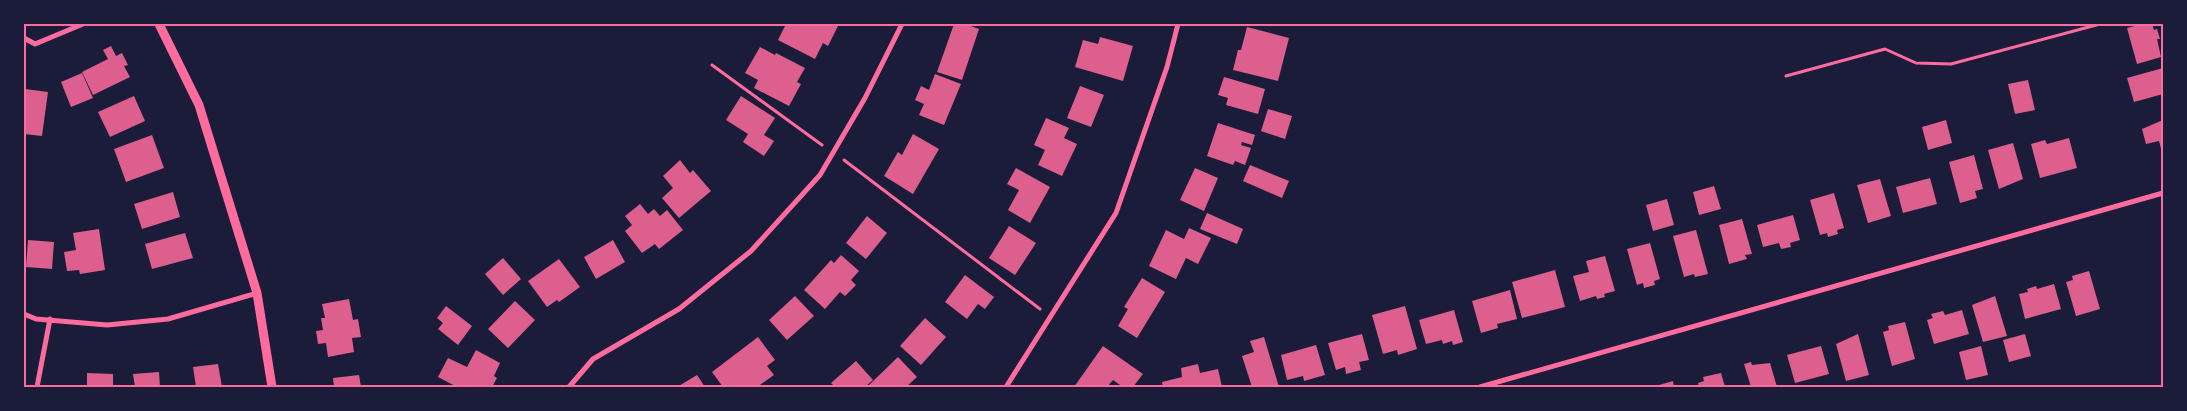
<svg xmlns="http://www.w3.org/2000/svg" width="2187" height="411" viewBox="0 0 2187 411" font-family="Georgia,serif">
<rect width="100%" height="100%" fill="#1b1b3a"/>
<path fill="#dd5f8e" d="M786 24H833L838 26 828 46 823 43 815 59 778 40Z
M954 24H965L979 29 962 80 937 72Z
M2142 24H2152L2154 30 2157 29 2160 39H2157L2161 57 2137 64 2127 28Z
M1247 27 1289 38 1278 81 1233 70 1238 50H1241Z
M1100 37 1133 46 1123 81 1075 67 1083 40 1098 44Z
M111 46 116 56 122 53 128 65 124 66 130 77 93 95 82 72 108 59 103 50Z
M760 47 775 55 776 53 805 68 797 82 801 84 789 106 754 88 758 80 745 73Z
M2163 68V94L2134 102 2127 78Z
M82 73 93 98 71 107 61 82Z
M935 74 961 84 944 125 919 115 924 104 915 100 921 86 929 90Z
M1224 77 1265 89 1258 114 1226 105 1228 98 1218 95Z
M2028 80 2035 110 2015 114 2008 84Z
M1080 86 1104 95 1091 127 1067 118Z
M25 89 48 92 42 136 24 134Z
M134 96 145 121 110 137 98 112Z
M741 96 775 118 764 135 774 141 764 156 743 142 748 134 726 120Z
M1268 109 1292 116 1285 139 1261 131Z
M1046 118 1069 128 1064 138 1077 144 1062 176 1038 165 1045 150 1034 145Z
M1946 120 1952 143 1928 150 1922 127Z
M2163 120V156L2159 141 2146 144 2142 129Z
M1218 123 1255 135 1252 145 1242 142 1241 145 1251 148 1245 165 1235 161 1233 165 1207 156Z
M913 134 939 149 913 194 884 176 898 152 902 155Z
M152 135 164 168 126 182 114 149Z
M2069 138 2077 168 2040 178 2031 144 2045 140 2047 144Z
M2013 143 2023 179 1999 189 1988 150Z
M1974 155 1983 189 1975 191 1977 198 1960 203 1949 162Z
M680 160 690 173 693 170 711 191 679 218 662 198 673 188 663 176Z
M1250 165 1289 181 1282 198 1243 181Z
M1016 168 1050 187 1030 223 1008 210 1019 190 1007 184Z
M1195 168 1218 178 1204 211 1180 200Z
M1930 178 1937 204 1903 213 1896 187Z
M1880 179 1891 216 1868 223 1857 185Z
M1714 186 1721 209 1699 215 1693 192Z
M173 192 180 217 142 229 134 204Z
M1834 193 1844 228 1837 230 1838 234 1828 237 1827 233 1820 235 1810 200Z
M1667 199 1674 225 1653 231 1646 205Z
M640 204 648 214 654 209 660 216 667 210 683 230 659 249 655 244 642 253 625 231 632 225 625 216Z
M1207 213 1243 229 1237 244 1200 229Z
M1793 215 1800 240 1790 243 1791 247 1781 249 1779 243 1763 247 1757 225Z
M867 216 887 233 866 259 846 243Z
M1742 219 1752 254 1745 255 1747 259 1729 264 1719 225Z
M1009 226 1036 243 1015 275 989 258Z
M1189 228 1211 238 1198 264 1186 258 1176 279 1149 266 1166 230 1184 239Z
M99 229 105 270 80 274 79 270 67 271 64 252 76 250 73 233Z
M1696 230 1708 274 1695 277 1694 274 1684 277 1673 236Z
M185 233 193 258 152 269 145 244Z
M28 240 54 242 52 269 26 267Z
M613 240 625 262 596 279 584 257Z
M1650 243 1660 279 1654 281 1655 285 1644 288 1643 283 1637 285 1627 249Z
M841 255 859 271 851 280 856 285 845 296 840 292 825 309 804 290 831 260 834 263Z
M1605 256 1615 291 1604 294 1605 297 1597 299 1596 296 1580 301 1573 276 1589 272 1586 261Z
M503 258 521 279 503 295 485 274Z
M559 259 580 287 559 302 557 300 547 307 528 281Z
M1555 270 1565 307 1522 318 1512 282Z
M2089 271 2100 309 2076 316 2066 282 2073 280 2072 276Z
M965 275 994 297 985 309 978 304 967 319 945 302Z
M1142 278 1165 292 1137 338 1118 326 1128 309 1124 307Z
M2054 284 2061 309 2025 319 2019 294 2028 292 2027 289 2036 286 2037 289Z
M1510 290 1517 319 1497 324 1498 328 1481 333 1472 301Z
M795 296 814 316 787 340 769 320Z
M1995 296 2007 336 1983 342 1972 305Z
M349 299 353 320 358 319 361 337 352 338 354 352 328 357 326 343 318 344 316 331 323 330 321 318H325L322 304Z
M515 301 535 320 508 348 488 329Z
M446 306 472 326 458 345 438 329 443 323 437 318Z
M1405 306 1417 349 1398 355 1397 350 1383 354 1372 315Z
M1454 310 1463 342 1453 345 1452 341 1443 344 1442 340 1426 344 1419 320Z
M1962 310 1969 334 1934 344 1927 320 1933 318 1931 314 1943 311 1945 315Z
M925 318 946 337 921 365 900 346Z
M1905 322 1915 359 1892 366 1883 332 1889 330 1888 326Z
M1362 334 1369 360 1359 362 1361 370 1346 374 1345 367 1336 370 1328 343Z
M1858 334 1869 375 1846 381 1836 344Z
M2025 334 2031 356 2009 362 2003 340Z
M758 337 775 360 767 366 774 375 757 387H723L712 372Z
M1264 337 1279 387H1252L1242 356 1254 352 1250 341Z
M1316 345 1325 375 1304 381 1303 376 1287 380 1281 355Z
M1103 346 1143 374 1133 387H1123L1113 380 1107 387H1074Z
M1821 346 1829 374 1795 383 1787 355Z
M1981 346 1988 375 1966 380 1959 352Z
M476 350 500 363 494 376 497 378 492 387H457L438 377 448 358 467 367Z
M898 357 917 377 906 387H870L868 386Z
M856 361 873 380 865 387H835L831 383Z
M1751 362 1752 365 1770 363 1777 387H1751L1744 364Z
M218 364 222 387H196L193 367Z
M1198 364 1200 373 1218 369 1222 387H1163L1162 382 1182 377 1181 368Z
M159 372 160 387H135L133 374Z
M87 373 113 374V387H87Z
M1721 373 1725 387H1699L1698 383 1704 381 1703 377Z
M359 375 361 387H334L333 378Z
M697 375 705 387H677Z
M1673 381 1674 387H1659V385Z"/>
<g fill="none" stroke-linecap="round" stroke-linejoin="round">
<path stroke="#ff6b9d" stroke-width="3" d="M712 65 822 145
M1786 76 1885 49 1916 63 1951 64 2100 24
M844 160 1040 309"/>
<path stroke="#ff6b9d" stroke-width="5" d="M24 38 35 44 83 24
M24 314 36 319 107 325 168 319 257 293
M37 387 50 319
M569 387 593 359 679 309 751 251 820 175 865 98 902 24
M1006 387 1116 213 1167 67 1178 24
M1480 387 2163 193"/>
<path stroke="#ff6b9d" stroke-width="9" d="M159 24 199 105 257 293 272 387"/>
</g>
<rect width="2187" height="411" fill="none" stroke="#1b1b3a" stroke-width="50"/>
<rect x="25" y="25" width="2137" height="361" fill="none" stroke="#ff6b9d" stroke-width="2"/>
</svg>
